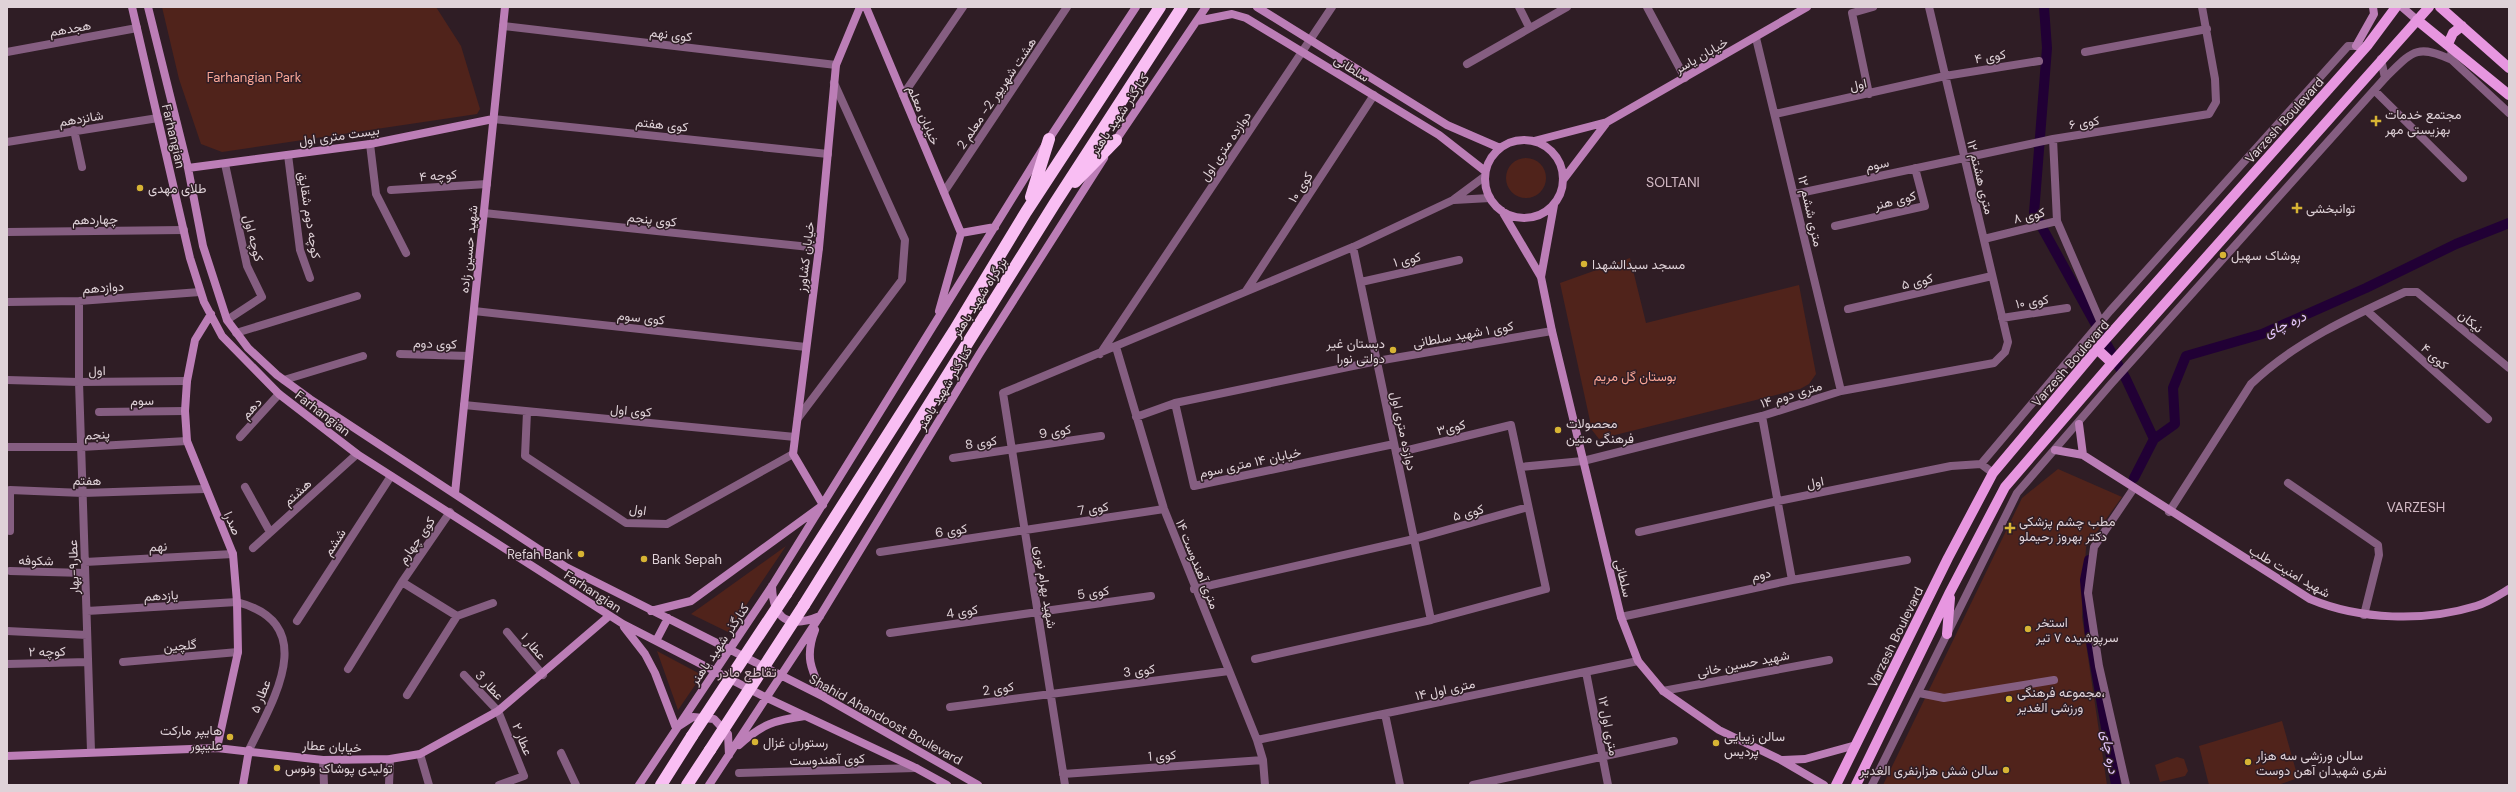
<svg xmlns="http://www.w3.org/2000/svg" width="2516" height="792" viewBox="0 0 2516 792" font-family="'DM Sans',Vazirmatn,sans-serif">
<rect width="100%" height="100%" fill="#2f1d25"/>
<path fill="#50231b" d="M162 7H436L461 46 480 109 477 114 222 152 201 144 179 79Z
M1506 178a20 20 0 1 1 40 0a20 20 0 1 1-40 0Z
M1630 258 1646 323 1799 285 1816 374 1809 384 1800 389 1599 439 1592 430 1560 283Z
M2058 469 2122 497 2086 547 2082 617 2107 785H1883L2022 498Z
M786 546 728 632 691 614Z
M657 651 702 675 678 710Z
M2282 721 2298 778 2278 785H2209L2199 746Z
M2177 757 2184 759 2188 771 2185 776 2160 782 2155 765Z"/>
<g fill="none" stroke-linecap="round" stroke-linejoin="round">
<path stroke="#210035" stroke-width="10" d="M2044 7 2047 48 2034 213 2126 379 2154 439
M2134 478 2154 439 2175 424 2173 388 2186 356 2262 334 2366 288 2456 244 2509 223
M2089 560 2085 580 2090 636 2116 785"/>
<path stroke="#855e81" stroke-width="8" d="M1519 7 1529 27
M1647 7 1685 78
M503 26 836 65
M1756 38 1841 391
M2451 47 2452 60 2509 113
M7 52 137 28
M2085 52 2207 29
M1467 64 1567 7
M2385 78C2412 52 2416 43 2452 60
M2374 90 2463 178
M1869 94 1852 13 1873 7
M903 95 963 7
M1775 114 1945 76 2039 61
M493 119 828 154
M74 130 82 167
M2053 139 2057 221 2101 323
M7 142 158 118
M370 144 376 194 406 253
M288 155 300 250 310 278
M225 164 247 266 262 297 227 320
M391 190 487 184
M944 192 1067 7
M1795 194 2053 139 2209 114 2216 102 2215 79 2202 7
M1454 200 1490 198
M484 213 819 248
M1835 226 1925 206 1915 168
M7 232 184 230
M1984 239 2057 221
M1353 247 1431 620
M1361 282 1459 260
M1246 291 1374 95
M79 301V382L91 751
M7 302 79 301 200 292
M1848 309 1992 276
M2366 310 2488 419
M474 311 806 347
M2002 318 2067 308
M236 333 357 296
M1116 347 1164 509 1257 740 1263 760 1265 785
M400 354 469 356
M1100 354 1332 7
M7 380 79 382 187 381
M284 380 363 356
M1175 403 1194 486 1394 444
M464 405 795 437
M99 412 185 411
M527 412 525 456 626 523 667 524 793 454
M1762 416 1792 580
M1136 417 1175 403 1377 361 1552 331
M798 418 902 280 905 240 834 83
M240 437 279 394
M7 447H81L187 441
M953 458 1101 436
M1981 464 2110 311 2348 46H2362
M1520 467 1583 461 1762 416 1841 391 1994 363 2005 352 2008 342 1929 7
M2288 483 2378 545 2379 555 2364 615
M245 487 270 532
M2169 512 2251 384C2295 342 2350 317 2405 292H2417L2509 368
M10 531V490L83 493 205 489
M1639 532 1778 501 1951 466 1981 464 1993 473
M253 548 357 454
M880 552 1164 509
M85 562 233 554
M10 571 85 573
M402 582 450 512
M1194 589 1414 539 1528 507
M87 611 237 602C321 624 273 700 249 750
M1621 617 1792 580 1907 560
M297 621 391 476
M7 631 87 635
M507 632 543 675
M890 633 1151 596
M1255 659 1431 620 1546 589 1511 425 1396 453
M123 662 238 652
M7 664 88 662
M348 669 402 582 457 616 493 603
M1586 672 1608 785
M464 675 498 711 524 776
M1663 691 1829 660
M1919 693 1944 698 2054 680
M407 695 457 616
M950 707 1229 671
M1385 714 1400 785
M1257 740 1638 661
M561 753 576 785
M420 754 429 785
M323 760 324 785
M739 773 916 768
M1063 774 1263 760
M389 785 390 759
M499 785 524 776
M1065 785 1003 393 1353 247 1453 200 1484 177
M1473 785 1674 741
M1872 785 2017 493 2111 384 2385 78 2381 59
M2126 785 2099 666 2088 593 2094 547 2134 488"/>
<path stroke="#bc7eb7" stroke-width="8" d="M132 7 190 258 204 302 222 336 279 394 357 454 623 624 767 698 916 768 947 785
M148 7 188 168 203 246 227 320 248 348 277 375 310 399 566 567 824 697 978 785
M866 7 961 233
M1257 7 1447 125 1500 148
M2402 7 2417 20
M1197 21 1232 14 1246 18 1439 135 1485 171
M2356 46 2374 14 2373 7
M1485 179a39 39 0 1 1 78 0a39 39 0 1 1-78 0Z
M1534 141 1607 122 1807 7
M1114 143 1206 7
M188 168 370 144 493 119
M1563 180 1607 122
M1502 211 1541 277 1552 331 1621 617 1638 661 1663 691 1719 730 1781 760 1824 785
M961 233 995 227
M1541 277 1554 205
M939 311 961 233
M211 314 195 340 187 381 185 411 187 441 233 554 237 602 238 652 217 748
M2079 424 2083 455
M2055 450 2083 455 2310 599C2360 620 2424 622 2476 606 2487 603 2499 595 2509 589
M455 493 505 7
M772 586C773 620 789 629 820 616
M651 611 691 601 823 505 793 454 819 248 836 65 860 7
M624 627 645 654 655 673 676 728 693 717 714 719 728 734 729 755
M815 630C804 658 812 671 824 697
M656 641 668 618
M739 745C762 724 775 720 805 716
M7 756 217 748 323 760 390 759 420 754 498 711 609 616
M1783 760 1805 759 1856 745
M243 785 249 750
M639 785 772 586 1049 139 1136 7
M709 785 820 616 980 353 1104 158"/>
<path stroke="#e796e0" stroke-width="10" d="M2440 7 2509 68
M2417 20 2509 95
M2448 44 2453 33 2462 26
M2097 349 2112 363
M1947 634 1950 598
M1836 785 1948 558 1993 473 2097 349 2367 46 2396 7
M1856 785 1950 592 2005 487 2112 363 2429 7"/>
<path stroke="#f9bef3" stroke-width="12" d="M1075 182 1116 140
M1031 197 1049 139
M786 594 954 331 1026 212 1160 7
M804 605 1055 203 1182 7
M661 785 692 736
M687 785 710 750"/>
<path stroke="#f9bef3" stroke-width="12" d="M692 736 786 594
M710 750 804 605"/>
</g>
<g fill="#d7b434" stroke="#2f1d25" stroke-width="1.5">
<path d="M2374 115h4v4h4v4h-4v4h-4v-4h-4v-4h4z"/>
<circle cx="140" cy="188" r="4"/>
<path d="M2295 202h4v4h4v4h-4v4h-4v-4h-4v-4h4z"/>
<circle cx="2223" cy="255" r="4"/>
<circle cx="1584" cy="264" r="4"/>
<circle cx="1393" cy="350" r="4"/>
<circle cx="1558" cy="430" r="4"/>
<path d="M2008 522h4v4h4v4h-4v4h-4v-4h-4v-4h4z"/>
<circle cx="581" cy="554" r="4"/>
<circle cx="644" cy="559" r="4"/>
<circle cx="2028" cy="629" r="4"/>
<circle cx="2009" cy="699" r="4"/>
<circle cx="230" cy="737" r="4"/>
<circle cx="755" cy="742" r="4"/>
<circle cx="1716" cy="743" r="4"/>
<circle cx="2248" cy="762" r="4"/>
<circle cx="277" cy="768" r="4"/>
<circle cx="2006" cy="770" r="4"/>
</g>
<g text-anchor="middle" stroke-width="3" stroke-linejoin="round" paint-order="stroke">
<g font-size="13" fill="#dfd2d8" stroke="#2f1d25">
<text transform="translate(70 28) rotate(-10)" y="5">هجدهم</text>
<text transform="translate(671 34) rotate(7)" y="5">کوی نهم</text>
<text transform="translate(1701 55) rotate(-30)" y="5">خیابان یاسر</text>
<text transform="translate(1990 56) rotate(-9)" y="5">کوی ۴</text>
<text transform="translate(1352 68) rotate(32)" y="5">سلطانی</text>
<text transform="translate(1858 84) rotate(-12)" y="5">اول</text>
<text transform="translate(996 93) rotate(-56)" y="5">هشت شهریور 2- معلم 2</text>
<text transform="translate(1119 114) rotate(-56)" y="5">کنارگذر شهید باهنر</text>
<text transform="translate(924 115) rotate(67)" y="5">خیابان معلم</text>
<text transform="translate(81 118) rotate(-9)" y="5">شانزدهم</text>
<text transform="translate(2284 120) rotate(-48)" y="5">Varzesh Boulevard</text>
<text transform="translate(2084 122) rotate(-9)" y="5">کوی ۶</text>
<text transform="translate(662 124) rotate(6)" y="5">کوی هفتم</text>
<text transform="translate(339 135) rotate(-8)" y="5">بیست متری اول</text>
<text transform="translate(174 136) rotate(77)" y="5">Farhangian</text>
<text transform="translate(1225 146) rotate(-56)" y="5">دوازده متری اول</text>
<text transform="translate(1877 164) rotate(-12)" y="5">سوم</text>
<text transform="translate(438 175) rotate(-4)" y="5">کوچه ۴</text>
<text transform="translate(1981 177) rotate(76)" y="5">۱۲ متری هشتم</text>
<text transform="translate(1300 187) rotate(-57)" y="5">کوی ۱۰</text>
<text transform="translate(1895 200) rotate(-14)" y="5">کوی هنر</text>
<text transform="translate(1811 211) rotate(77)" y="5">۱۲ متری ششم</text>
<text transform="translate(310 215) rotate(81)" y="5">کوچه دوم شقایق</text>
<text transform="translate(2029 215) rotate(-13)" y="5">کوی ۸</text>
<text transform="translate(95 219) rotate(-1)" y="5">چهاردهم</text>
<text transform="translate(652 219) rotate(6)" y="5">کوی پنجم</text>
<text transform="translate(254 238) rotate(76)" y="5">کوچه اول</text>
<text transform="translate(468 249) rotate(-84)" y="5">شهید حسین زاده</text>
<text transform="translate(805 257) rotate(-83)" y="5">خیابان کشاورز</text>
<text transform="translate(1407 259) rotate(-13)" y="5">کوی ۱</text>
<text transform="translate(1917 281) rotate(-13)" y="5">کوی ۵</text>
<text transform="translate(103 287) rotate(-4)" y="5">دوازدهم</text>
<text transform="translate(979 297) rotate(-58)" y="5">بزرگراه شهید باهنر</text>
<text transform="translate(2032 301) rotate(-9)" y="5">کوی ۱۰</text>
<text transform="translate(641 317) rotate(6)" y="5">کوی سوم</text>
<text transform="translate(2471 321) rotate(39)" y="5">نیکان</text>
<text transform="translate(1463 334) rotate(-10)" y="5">کوی ۱ شهید سلطانی</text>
<text transform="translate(435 343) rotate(2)" y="5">کوی دوم</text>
<text transform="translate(2435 356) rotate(42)" y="5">کوی ۴</text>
<text transform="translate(2070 363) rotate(-49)" y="5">Varzesh Boulevard</text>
<text transform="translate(97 370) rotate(-1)" y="5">اول</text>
<text transform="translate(944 388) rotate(-59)" y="5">کنارگذر شهید باهنر</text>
<text transform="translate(1791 394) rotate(-17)" y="5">۱۴ متری دوم</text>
<text transform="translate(142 400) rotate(-1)" y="5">سوم</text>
<text transform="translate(251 408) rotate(-48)" y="5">دهم</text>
<text transform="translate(631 410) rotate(5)" y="5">کوی اول</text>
<text transform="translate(323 413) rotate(37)" y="5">Farhangian</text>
<text transform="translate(1451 427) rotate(-14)" y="5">کوی۳</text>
<text transform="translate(1055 431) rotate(-9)" y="5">کوی 9</text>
<text transform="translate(1404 431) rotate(78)" y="5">دوازده متری اول</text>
<text transform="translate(97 434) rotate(-3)" y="5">پنجم</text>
<text transform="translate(981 442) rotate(-8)" y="5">کوی 8</text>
<text transform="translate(1250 462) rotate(-12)" y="5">خیابان ۱۴ متری سوم</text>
<text x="87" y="485">هفتم</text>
<text transform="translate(1815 482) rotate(-11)" y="5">اول</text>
<text transform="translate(297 492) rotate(-42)" y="5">هشتم</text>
<text transform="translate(1093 508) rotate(-9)" y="5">کوی 7</text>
<text transform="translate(638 509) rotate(8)" y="5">اول</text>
<text transform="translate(1468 512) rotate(-15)" y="5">کوی ۵</text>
<text transform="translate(233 523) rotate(66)" y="5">صدرا</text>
<text transform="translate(951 530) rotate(-8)" y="5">کوی 6</text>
<text transform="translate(416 540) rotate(-55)" y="5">کوی چهارم</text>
<text transform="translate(334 542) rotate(-57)" y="5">ششم</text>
<text transform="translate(158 546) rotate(-3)" y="5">نهم</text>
<text transform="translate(36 560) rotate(1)" y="5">شکوفه</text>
<text transform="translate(1198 564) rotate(68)" y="5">۱۴ متری آهندوست</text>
<text transform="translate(73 567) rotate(-92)" y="5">عطار۹-بهار</text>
<text transform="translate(2290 571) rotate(30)" y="5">شهید امنیت طلب</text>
<text transform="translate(1761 574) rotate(-12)" y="5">دوم</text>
<text transform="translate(1624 578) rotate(76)" y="5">سلطانی</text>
<text transform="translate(1046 587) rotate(81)" y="5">شهید بهرام نوری</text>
<text transform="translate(593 591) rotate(33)" y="5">Farhangian</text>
<text transform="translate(1093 592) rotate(-8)" y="5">کوی 5</text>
<text transform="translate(161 595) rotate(-3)" y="5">یازدهم</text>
<text transform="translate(962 611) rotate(-8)" y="5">کوی 4</text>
<text transform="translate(1895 637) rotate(-64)" y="5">Varzesh Boulevard</text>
<text transform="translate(719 644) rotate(-56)" y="5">کنارگذر شهید باهنر</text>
<text transform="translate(180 645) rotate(-5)" y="5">گلچین</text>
<text transform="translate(534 646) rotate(50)" y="5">عطار ۱</text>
<text transform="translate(47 651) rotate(-1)" y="5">کوچه ۲</text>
<text transform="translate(1743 663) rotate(-11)" y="5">شهید حسین خانی</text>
<text transform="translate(1139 670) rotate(-7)" y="5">کوی 3</text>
<text transform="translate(490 685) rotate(47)" y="5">عطار 3</text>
<text transform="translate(998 688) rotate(-8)" y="5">کوی 2</text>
<text transform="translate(1445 689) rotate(-12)" y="5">۱۴ متری اول</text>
<text transform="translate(260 696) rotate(-68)" y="5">عطار ۵</text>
<text transform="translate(886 719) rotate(29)" y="5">Shahid Ahandoost Boulevard</text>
<text transform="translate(1609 726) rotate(79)" y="5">۱۲ متری اول</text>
<text transform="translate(523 739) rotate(68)" y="5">عطار ۲</text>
<text transform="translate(332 746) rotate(3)" y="5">خیابان عطار</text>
<text transform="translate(1162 755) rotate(-4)" y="5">کوی 1</text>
<text transform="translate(827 759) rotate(-2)" y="5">کوی آهندوست</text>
</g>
<g font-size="13" fill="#fba696" stroke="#2f1d25">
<text x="254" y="82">Farhangian Park</text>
<text x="1635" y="381">بوستان گل مریم</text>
</g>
<g font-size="13" fill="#dfd2d8" stroke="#2f1d25" text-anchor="start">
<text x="2385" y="119">مجتمع خدمات<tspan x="2385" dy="15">بهزیستی مهر</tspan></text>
<text x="148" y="193">طلای مهدی</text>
<text x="2306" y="213">توانبخشی</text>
<text x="2231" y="260">پوشاک سهیل</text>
<text x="1592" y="269">مسجد سیدالشهدا</text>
<text x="1385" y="348" text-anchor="end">دبستان غیر<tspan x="1385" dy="15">دولتی نورا</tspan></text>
<text x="1566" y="428">محصولات<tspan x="1566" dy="15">فرهنگی متین</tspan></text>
<text x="2019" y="526">مطب چشم پزشکی<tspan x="2019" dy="15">دکتر بهروز رحیملو</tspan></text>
<text x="573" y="559" text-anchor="end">Refah Bank</text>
<text x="652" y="564">Bank Sepah</text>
<text x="2036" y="627">استخر<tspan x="2036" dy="15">سرپوشیده ۷ تیر</tspan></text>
<text x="2017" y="697">مجموعه فرهنگی،<tspan x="2017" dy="15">ورزشی الغدیر</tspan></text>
<text x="222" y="735" text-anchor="end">هایپر مارکت<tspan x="222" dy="15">علیپور</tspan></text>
<text x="1724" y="741">سالن زیبایی<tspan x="1724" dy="15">پردیس</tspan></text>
<text x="763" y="747">رستوران غزال</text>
<text x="2256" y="760">سالن ورزشی سه هزار<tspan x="2256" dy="15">نفری شهیدان آهن دوست</tspan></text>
<text x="285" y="773">تولیدی پوشاک ونوس</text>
<text x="1998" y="775" text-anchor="end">سالن شش هزارنفری الغدیر</text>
</g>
<g font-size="14" fill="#d2b9c4" stroke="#2f1d25">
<text x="1673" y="187">SOLTANI</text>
<text x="2416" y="512">VARZESH</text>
<text x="747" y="677">تقاطع مادر</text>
</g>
<g font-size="14" font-style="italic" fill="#e4c7fc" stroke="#2f1d25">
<text transform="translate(2285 324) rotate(-24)" y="5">دره چای</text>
<text transform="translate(2110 752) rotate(80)" y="5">دره چای</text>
</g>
</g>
<rect width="2516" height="792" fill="none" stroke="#dfd2d8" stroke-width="16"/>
</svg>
